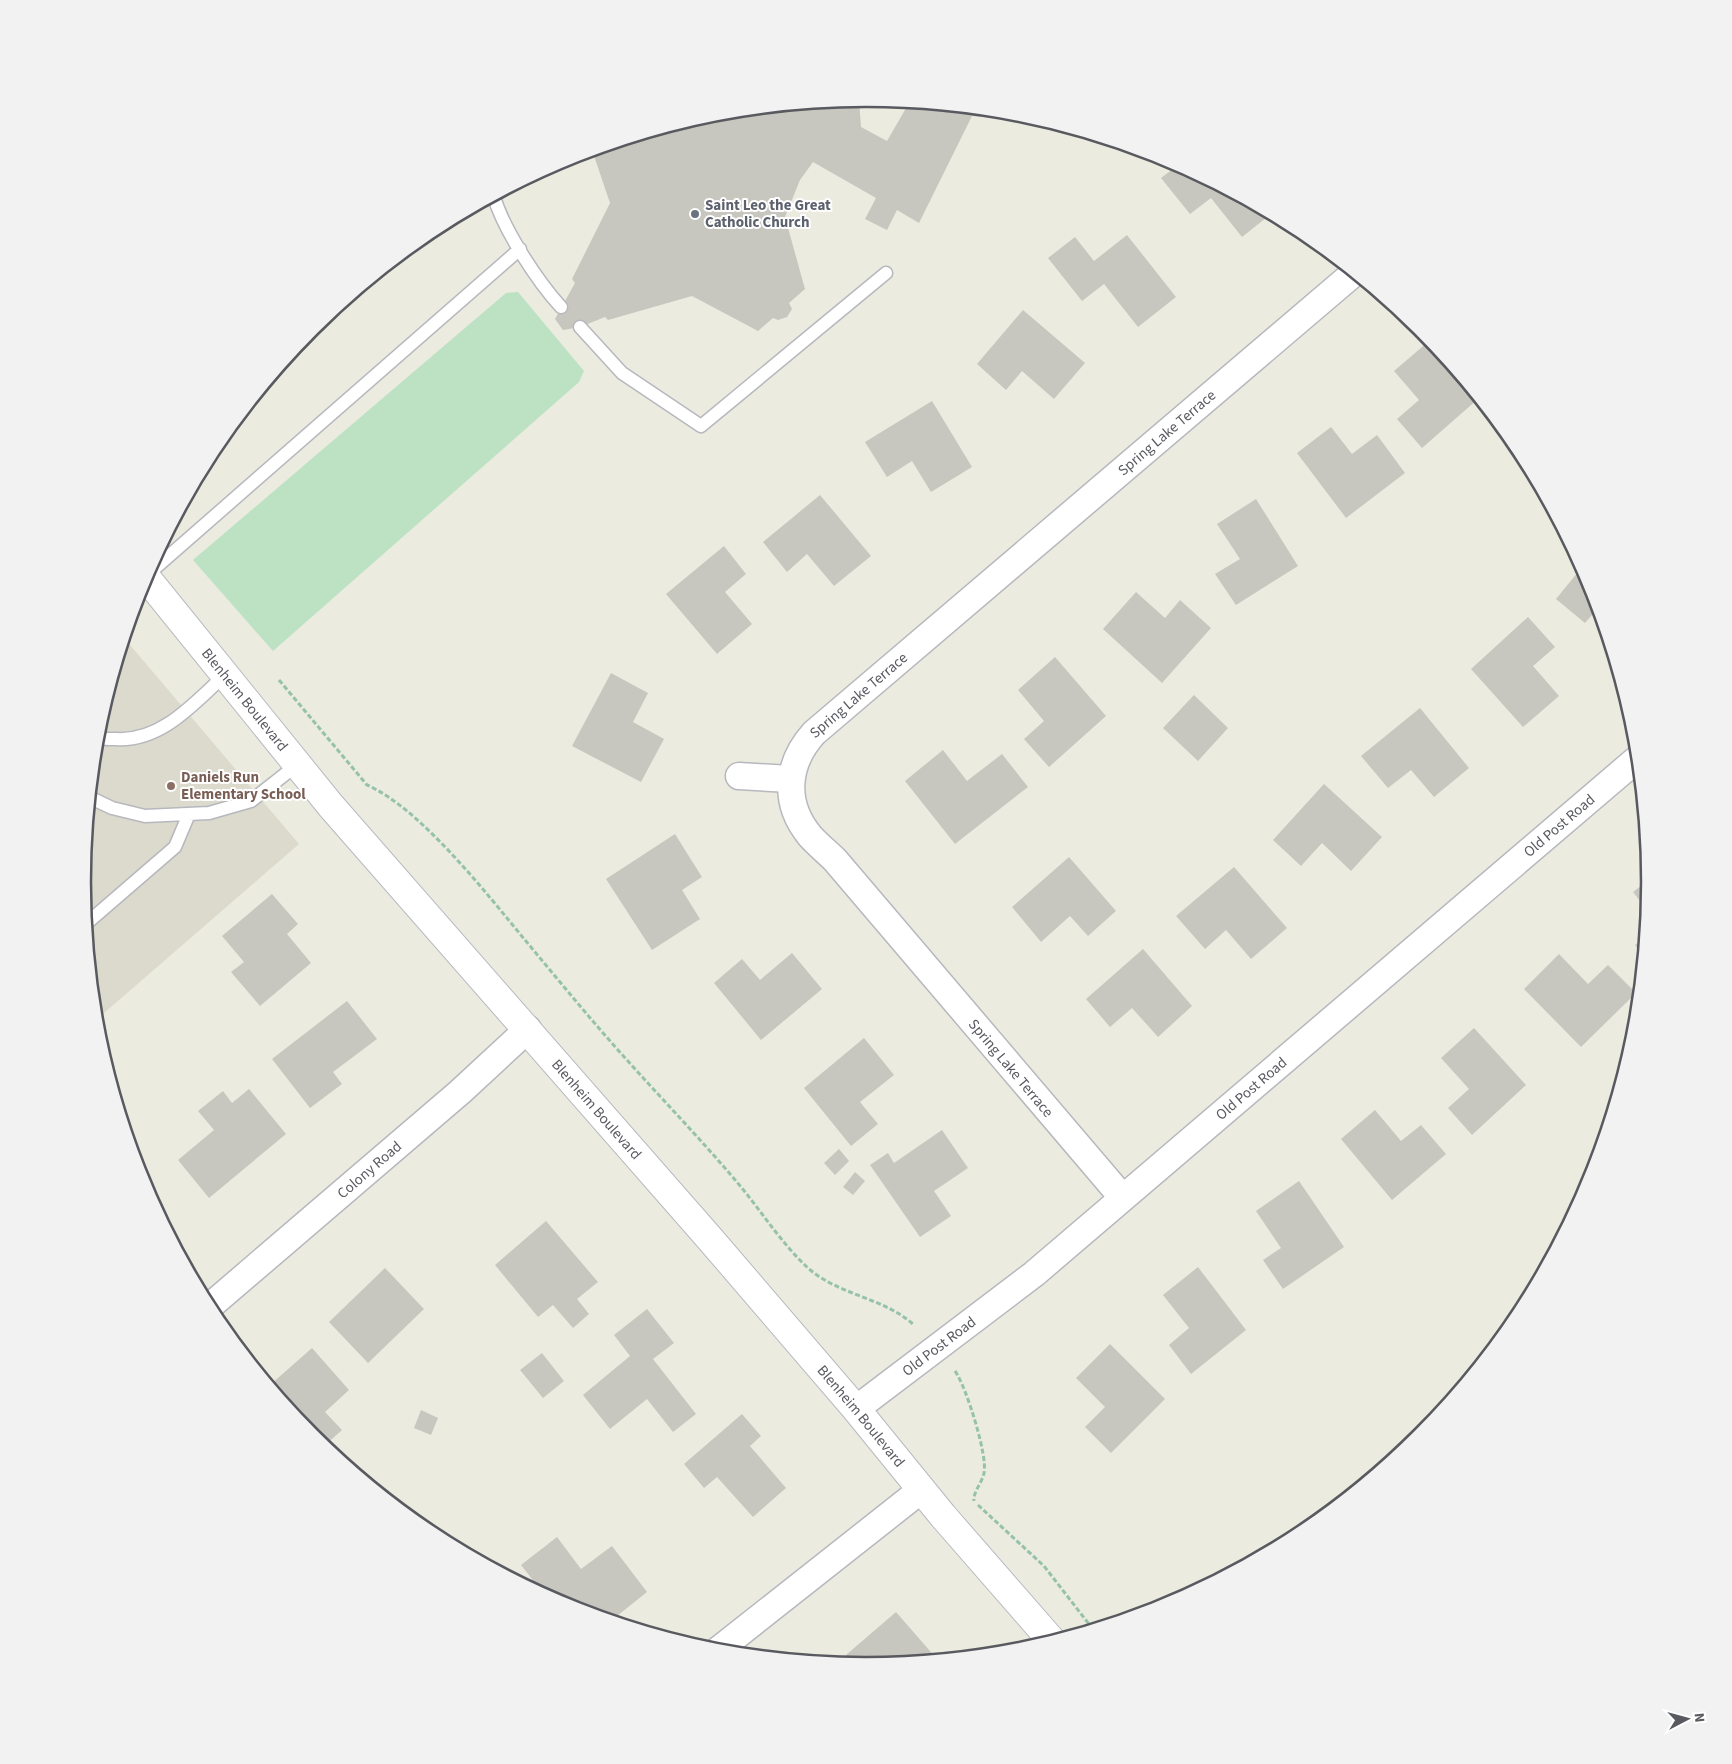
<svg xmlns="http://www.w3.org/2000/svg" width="1732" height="1764" viewBox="0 0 1732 1764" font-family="'Source Sans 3',sans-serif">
<rect width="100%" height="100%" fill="#ebebdf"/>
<path fill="#dbdacd" d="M125 639 299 844 96 1020 83 882 98 729Z"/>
<path fill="#bce2c3" d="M518 292 584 371 579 382 273 651 193 560 506 293Z"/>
<path fill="#c8c7bf" d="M859 99 861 127 887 141 909 103 994 111 991 118 972 116 919 223 897 210 887 230 865 219 876 198 813 162 800 180 785 217 805 289 789 303 792 309 787 317 778 320 773 318 758 331 692 296 608 320 605 317 580 327 563 330 555 319 575 283 572 279 610 203 592 150 698 118 703 121 730 112Z
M1178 165 1224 189 1271 214 1242 237 1211 198 1190 214 1161 178Z
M1127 235 1176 297 1138 327 1104 284 1082 301 1048 258 1075 237 1094 261Z
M1023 310 1085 363 1054 399 1022 371 1006 390 977 364Z
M1429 341 1478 399 1422 448 1397 419 1419 400 1394 371Z
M932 401 972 467 931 492 912 461 887 477 865 442Z
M1331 427 1352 454 1377 435 1405 473 1346 518 1297 453Z
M820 495 871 556 834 586 807 554 787 572 763 542Z
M1256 499 1298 566 1236 605 1215 574 1240 559 1217 524Z
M724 546 746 574 725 592 752 624 717 654 666 594Z
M1582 567 1590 582 1598 608 1585 623 1556 599Z
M1136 592 1165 618 1180 600 1211 628 1162 683 1103 629Z
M1528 617 1555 647 1533 666 1559 696 1523 727 1471 669Z
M1055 657 1106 716 1049 767 1024 739 1044 721 1018 690Z
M611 673 648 693 633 722 664 739 641 782 572 746Z
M1194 695 1228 728 1198 761 1163 728Z
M1420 708 1469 768 1434 797 1411 770 1388 788 1361 756Z
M943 750 967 781 1002 754 1028 787 955 844 905 781Z
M1324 784 1382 837 1351 871 1322 843 1301 866 1273 840Z
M675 834 702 877 682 890 700 919 652 950 606 879Z
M1069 857 1116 911 1088 936 1070 916 1041 942 1012 907Z
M1234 867 1287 928 1251 959 1226 930 1205 949 1176 916Z
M1649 880V882L1647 910 1633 892Z
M272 894 298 924 287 934 311 963 260 1006 231 972 244 962 222 936Z
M1644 938 1642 955 1635 945Z
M1143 949 1192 1006 1158 1037 1132 1008 1110 1027 1086 999Z
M792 953 822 989 761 1040 714 983 742 959 760 980Z
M1559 954 1588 984 1608 965 1636 993 1581 1047 1524 989Z
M347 1001 377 1039 333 1072 342 1084 310 1108 272 1059Z
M1474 1028 1526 1085 1472 1135 1448 1108 1469 1089 1441 1058Z
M864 1038 894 1075 860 1102 878 1124 851 1146 804 1088Z
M249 1089 286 1134 209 1198 178 1160 214 1130 198 1111 223 1091 232 1103Z
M1375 1110 1401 1141 1421 1125 1446 1154 1392 1200 1341 1139Z
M942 1130 968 1168 934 1191 951 1216 920 1237 870 1165 888 1153 894 1163Z
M839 1149 849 1161 835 1175 824 1163Z
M855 1172 865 1181 853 1195 843 1187Z
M1299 1181 1344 1247 1283 1289 1263 1260 1281 1248 1256 1211Z
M546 1221 598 1282 577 1299 589 1314 573 1328 553 1305 538 1317 495 1265Z
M1198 1267 1246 1330 1191 1374 1169 1345 1189 1328 1163 1295Z
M385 1268 424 1309 368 1363 329 1322Z
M647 1309 674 1343 653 1359 696 1414 673 1432 647 1399 610 1429 583 1395 630 1356 614 1335Z
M1110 1344 1165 1399 1111 1453 1085 1427 1105 1407 1076 1378Z
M312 1348 349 1390 325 1412 342 1430 324 1446 312 1436 270 1385Z
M542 1353 564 1381 543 1398 520 1370Z
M421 1410 438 1418 431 1435 414 1428Z
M742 1414 761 1436 750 1446 786 1488 753 1517 717 1477 704 1488 684 1464Z
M557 1537 581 1569 612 1546 647 1592 612 1620 566 1606 543 1593 521 1565Z
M896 1612 937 1659 866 1665 854 1664 846 1655Z"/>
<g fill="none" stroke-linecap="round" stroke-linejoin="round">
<g stroke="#b7b8be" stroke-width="15">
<path id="lane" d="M494 197C504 230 537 281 561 307
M580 327 622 373 701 426 886 273
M146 576 520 249
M97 737C103 740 109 739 116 739 162 742 195 702 226 674
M91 798 112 808 145 816 209 813 251 801 298 764
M87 923 175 847 189 814"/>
</g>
<g stroke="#b7b8be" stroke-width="29">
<g id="street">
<path d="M739 776 790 779"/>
<path id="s1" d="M1122 1197 835 860C827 852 817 844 810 836 782 802 787 763 814 733L1354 273"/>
<path id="s2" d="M209 1307 460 1092 528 1029"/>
<path id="s3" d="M856 1409 1034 1274 1637 759"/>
<path d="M717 1651 921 1490"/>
</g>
</g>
<g stroke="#b8bac1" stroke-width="30">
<g id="secondary">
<path id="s4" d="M145 576 331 806 711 1240 856 1409 943 1516 1052 1641"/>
</g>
</g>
<path stroke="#96c2ab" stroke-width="3" stroke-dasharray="5 2.5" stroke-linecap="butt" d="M279 680 367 785C420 808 487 894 525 940 556 977 586 1014 618 1050 657 1094 698 1136 736 1181 760 1209 781 1243 808 1268 838 1295 885 1298 914 1325
M955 1371C966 1386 988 1456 984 1473 982 1483 973 1492 974 1501
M978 1505 1044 1566 1092 1628"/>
<use href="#lane" stroke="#fff" stroke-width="12"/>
<use href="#street" stroke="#fff" stroke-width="26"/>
<use href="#secondary" stroke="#fff" stroke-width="28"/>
</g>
<circle fill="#6b7280" stroke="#fff" stroke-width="2" cx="695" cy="214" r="5"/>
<circle fill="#8d6e63" stroke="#fff" stroke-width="2" cx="171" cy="786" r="5"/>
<g text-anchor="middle" stroke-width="4" stroke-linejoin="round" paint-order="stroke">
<g font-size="15" font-weight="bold" fill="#5b616d" stroke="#fff" text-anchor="start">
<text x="705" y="210">Saint Leo the Great<tspan x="705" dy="17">Catholic Church</tspan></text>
</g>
<g font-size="15" fill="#585a60" stroke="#fff">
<text dy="5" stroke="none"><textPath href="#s1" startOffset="1054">Spring Lake Terrace</textPath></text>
<text dy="5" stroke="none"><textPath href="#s1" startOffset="649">Spring Lake Terrace</textPath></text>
<text dy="5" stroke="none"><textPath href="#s4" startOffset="159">Blenheim Boulevard</textPath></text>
<text dy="5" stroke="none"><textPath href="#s3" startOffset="914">Old Post Road</textPath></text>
<text transform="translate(1011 1068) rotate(50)" y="5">Spring Lake Terrace</text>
<text dy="5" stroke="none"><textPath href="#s3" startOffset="509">Old Post Road</textPath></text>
<text dy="5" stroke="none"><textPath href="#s4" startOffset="699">Blenheim Boulevard</textPath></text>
<text dy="5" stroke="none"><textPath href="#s2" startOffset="211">Colony Road</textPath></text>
<text dy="5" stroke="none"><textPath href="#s3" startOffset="104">Old Post Road</textPath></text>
<text dy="5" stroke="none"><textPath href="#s4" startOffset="1104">Blenheim Boulevard</textPath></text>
</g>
<g font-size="15" font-weight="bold" fill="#785e54" stroke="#fff" text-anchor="start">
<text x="181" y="782">Daniels Run<tspan x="181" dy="17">Elementary School</tspan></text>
</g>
</g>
<path d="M0 0H1732V1764H0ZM91 882a775 775 0 1 1 1550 0a775 775 0 1 1-1550 0Z" fill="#f2f2f2" fill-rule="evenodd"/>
<path fill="none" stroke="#585a60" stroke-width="2.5" d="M91 882a775 775 0 1 1 1550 0a775 775 0 1 1-1550 0Z"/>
<g transform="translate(1687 1719) rotate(84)" stroke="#ffffff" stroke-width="4" paint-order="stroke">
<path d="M0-4L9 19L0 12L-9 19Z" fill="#585a60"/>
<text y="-8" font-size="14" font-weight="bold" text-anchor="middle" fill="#585a60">N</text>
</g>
</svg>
